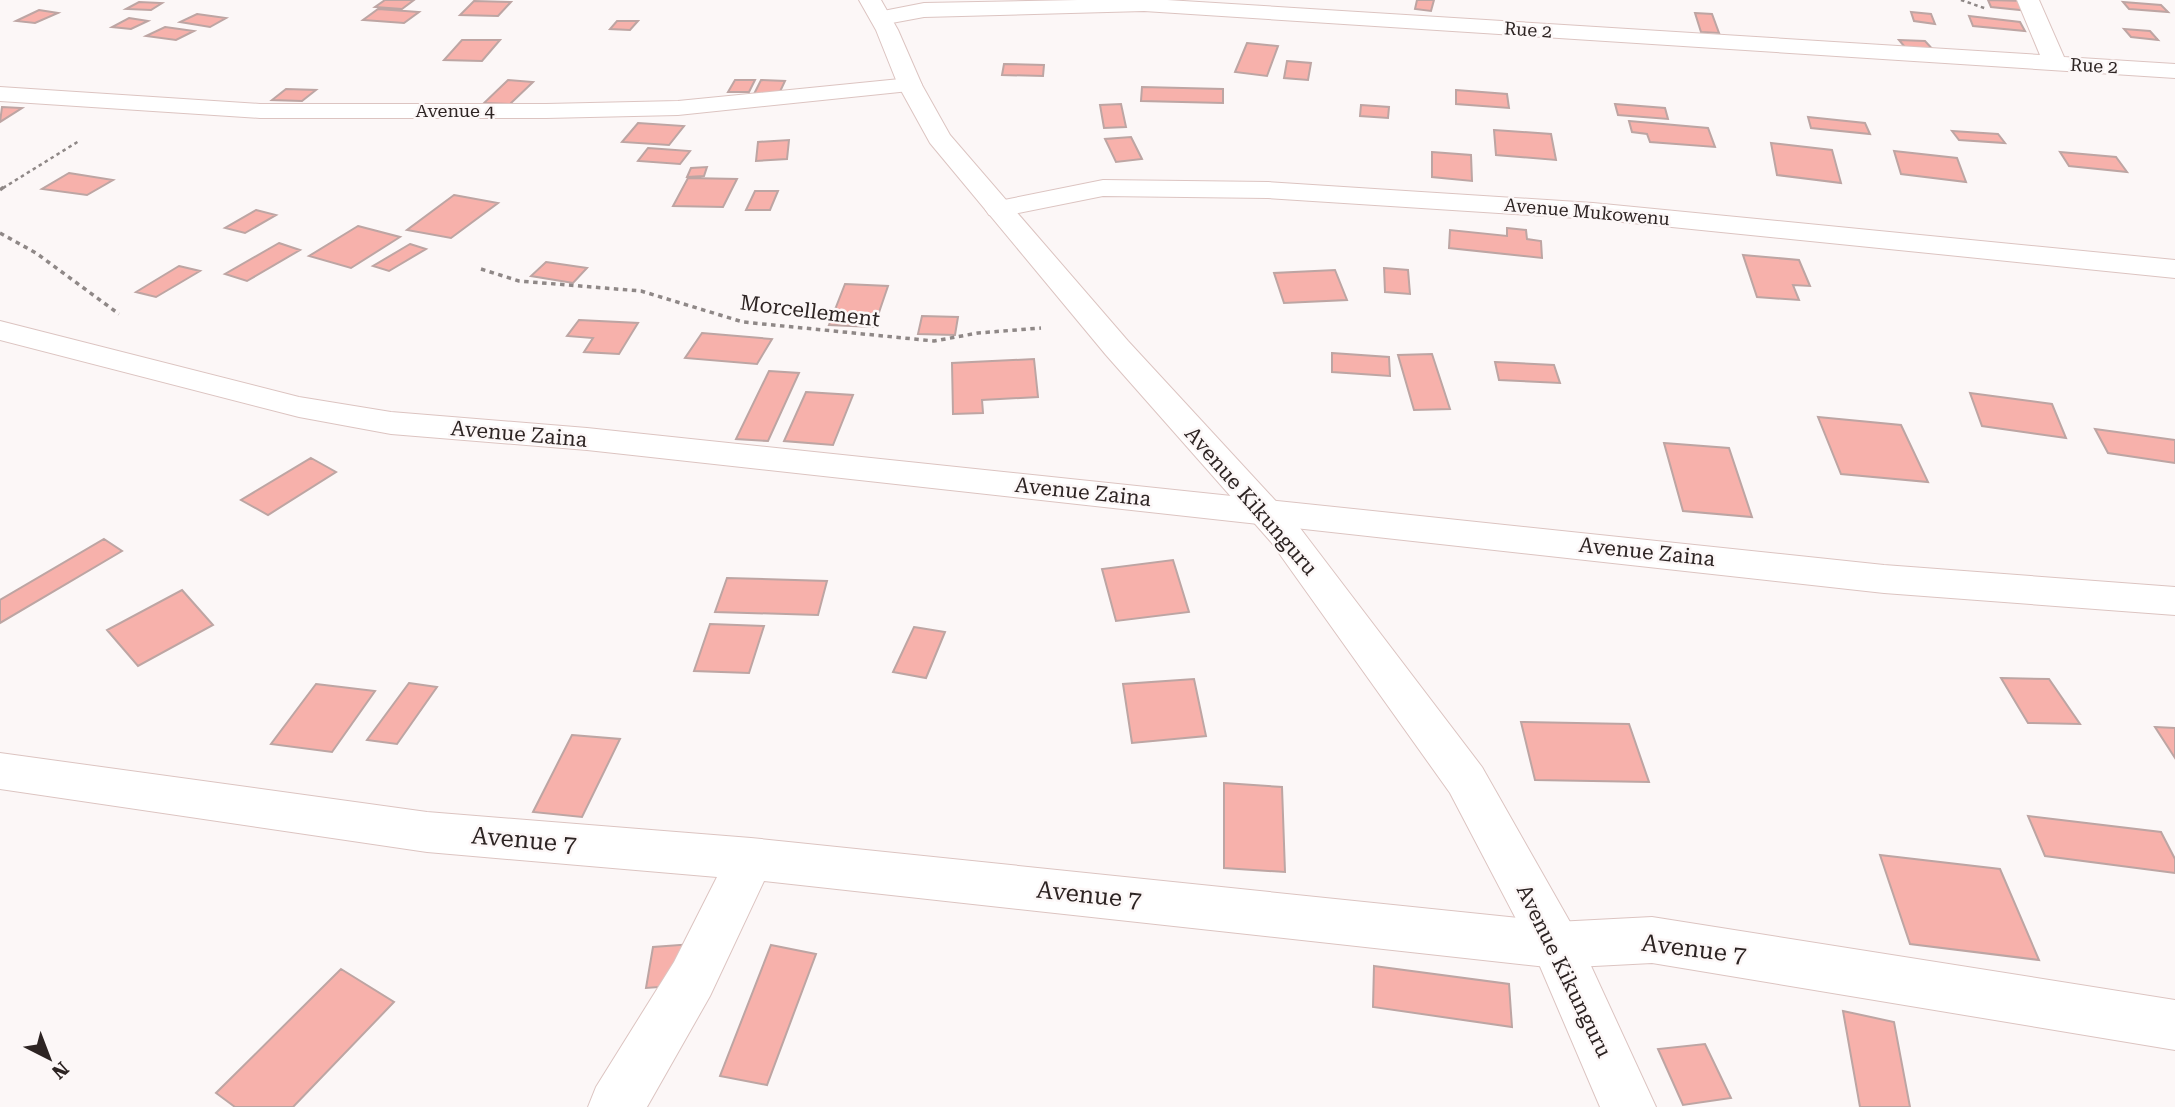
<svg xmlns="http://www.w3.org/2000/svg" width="2175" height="1107" viewBox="0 0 2175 1107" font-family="'Roboto Serif',serif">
<rect width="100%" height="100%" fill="#fcf7f7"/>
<path fill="#f7b1ab" stroke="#bda5a3" stroke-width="2" d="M385 0H414L402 9 375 7Z
M1417 0H1434L1431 11 1415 9Z
M1988 0 2025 1 2030 11 1991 7Z
M474 1 511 2 498 16 460 15Z
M139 2 162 3 151 10 126 9Z
M2123 2 2161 5 2168 12 2129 9Z
M378 9 419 12 404 23 363 20Z
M39 10 58 13 35 23 16 21Z
M1911 12 1931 14 1935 24 1914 21Z
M1695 13 1712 14 1719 33 1701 32Z
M197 14 226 18 210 27 180 22Z
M1969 16 2020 22 2025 31 1973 26Z
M129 18 148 21 131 29 112 27Z
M617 21H638L630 30 610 29Z
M165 27 194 31 176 40 146 36Z
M2124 29 2150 31 2158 40 2131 37Z
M462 40H500L482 61 444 60Z
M1899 40 1925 41 1936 53 1909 52Z
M1247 43 1278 46 1267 76 1235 72Z
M1287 61 1311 63 1308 80 1284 78Z
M1004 64 1044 65 1043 76 1002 75Z
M508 80 533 82 510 104 484 103Z
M735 80H755L749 92H728Z
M761 80 785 81 777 98H752Z
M1142 87 1223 89V103L1141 101Z
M286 89 316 90 302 101 272 100Z
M1456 90 1507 94 1509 108 1456 104Z
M1121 104 1126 127 1104 128 1100 105Z
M1615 104 1665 108 1668 119 1618 115Z
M1361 105 1389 107 1388 118 1360 116Z
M2 107 22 108 0 122Z
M1808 117 1865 123 1870 134 1811 128Z
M1629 121 1708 128 1715 147 1650 142 1647 134 1632 132Z
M638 123 684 126 669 145 622 142Z
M1494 130 1551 134 1556 160 1496 155Z
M1952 131 1998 134 2005 143 1959 140Z
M1131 137 1142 159 1116 162 1105 139Z
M789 140 787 159 756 161 758 142Z
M1771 143 1832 150 1841 183 1777 175Z
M648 148 690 151 680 164 638 161Z
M1894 151 1957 158 1966 182 1901 174Z
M1432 152 1471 155 1472 181 1432 177Z
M2060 152 2116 157 2127 172 2069 166Z
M707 167 704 176 687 177 691 168Z
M69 173 113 180 87 195 42 189Z
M688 178 737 179 723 207 673 206Z
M755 191H778L770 210H746Z
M454 195 498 203 451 238 407 230Z
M256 210 276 215 245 233 225 228Z
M358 226 400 237 351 268 309 256Z
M1507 228 1526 230 1527 239 1541 241 1542 258 1449 248 1450 230 1507 236Z
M279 243 300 250 247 281 225 274Z
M410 244 426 249 389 271 373 266Z
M1743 255 1799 260 1810 286 1793 285 1799 300 1757 297Z
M546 262 587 268 573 283 531 276Z
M179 266 200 271 156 297 136 292Z
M1384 268 1408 270 1410 294 1385 292Z
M1335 270 1347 300 1284 303 1274 273Z
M845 284 888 286 874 327 829 325Z
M922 316 958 317 955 335 918 334Z
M579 320 638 323 619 354 584 352 593 338 567 336Z
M702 333 772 339 757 364 685 358Z
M1332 353 1389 357 1390 376 1332 372Z
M1432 354 1450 409 1414 410 1398 355Z
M1034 359 1038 397 982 400 983 413 953 414 952 363Z
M1495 362 1554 365 1560 383 1499 380Z
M769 371 799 373 768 441 736 439Z
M806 392 853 395 833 445 784 441Z
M1970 393 2052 404 2066 438 1982 426Z
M1818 417 1901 425 1928 482 1841 474Z
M2095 429 2175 440V463L2108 453Z
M1664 443 1729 448 1752 517 1683 511Z
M311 458 336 472 268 515 241 500Z
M104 539 122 551 0 623V600Z
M1173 560 1189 612 1116 621 1102 569Z
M727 578 827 581 818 615 715 612Z
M182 590 213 625 138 666 107 630Z
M710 624 764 626 749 673 694 671Z
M914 627 945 632 926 678 893 672Z
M2001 678 2049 679 2080 724 2028 723Z
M1194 679 1206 736 1132 743 1123 684Z
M409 683 437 687 397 744 367 740Z
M316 684 375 691 332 752 271 744Z
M1521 722 1629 724 1649 782 1535 780Z
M2155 727 2175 728V758Z
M572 735 620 739 582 817 533 812Z
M1224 783 1282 787 1285 872 1224 868Z
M2028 816 2161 832 2175 859V873L2045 856Z
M1880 855 2000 869 2039 960 1910 944Z
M693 944 687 985 646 988 653 947Z
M771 945 816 954 767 1085 720 1076Z
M1374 966 1509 984 1512 1027 1373 1007Z
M341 969 394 1002 293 1107H235L216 1093Z
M1843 1011 1894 1022 1910 1107H1860Z
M1705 1044 1731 1098 1683 1105 1658 1049Z"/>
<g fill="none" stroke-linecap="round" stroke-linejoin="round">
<g stroke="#dcc4c1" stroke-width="2">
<path id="minor" d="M1078 0H1167L2040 55 2017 0H2039L2064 57 2175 64V78L1144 11 924 17 881 25 873 23 870 18 873 13 924 3Z
M910 78 919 80 922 85 919 90 678 115 546 118H260L0 101V87L260 104H546L678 101Z
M1103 180 1268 182 1593 203 2175 260V278L1593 219 1268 198 1103 196 999 217 989 215 985 209 989 203 999 201Z
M0 321 299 397 391 412 587 428 1884 565 2175 587V615L1884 593 587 450 391 434 299 417 0 340Z
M0 753 427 812 751 838 1556 922 1652 917 2175 1000V1050L1652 963 1556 968 764 881 710 996 647 1107H588L596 1087 674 962 717 877 427 852 0 789Z"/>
</g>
<g stroke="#dcc4c1" stroke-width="2">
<path id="tertiary" d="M859 0H881L898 30 922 85 950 135 1128 341 1297 524 1482 767 1574 929 1656 1107H1600L1536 957 1450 793 1271 542 1106 355 930 143 898 85 876 30Z"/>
</g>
<path stroke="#8f8887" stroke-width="2.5" stroke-dasharray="3.5 3.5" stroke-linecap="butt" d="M1961 0 1987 9
M3 188 79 141"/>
<path stroke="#8f8887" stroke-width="3.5" stroke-dasharray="4.5 4.5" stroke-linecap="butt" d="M0 190 5 186
M0 233 36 253 119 314
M481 269 519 281 641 291 743 322 934 341 978 333 1041 328"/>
<use href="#minor" fill="#fff" fill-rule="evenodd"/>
<use href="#tertiary" fill="#fff" fill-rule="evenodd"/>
</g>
<g text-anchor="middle" stroke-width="5" stroke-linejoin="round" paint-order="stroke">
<g font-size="18" fill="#2d2423" stroke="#fcf7f7">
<text transform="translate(1528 30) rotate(4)" y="6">Rue 2</text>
<text transform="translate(2094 66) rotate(3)" y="6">Rue 2</text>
<text x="455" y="117">Avenue 4</text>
<text transform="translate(1587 212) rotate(5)" y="6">Avenue Mukowenu</text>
</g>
<g font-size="21" fill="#2d2423" stroke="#fcf7f7">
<text transform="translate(810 311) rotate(7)" y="7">Morcellement</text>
<text transform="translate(519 434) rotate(5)" y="7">Avenue Zaina</text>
<text transform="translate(1083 492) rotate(6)" y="7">Avenue Zaina</text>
<text transform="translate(1251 501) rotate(49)" y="7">Avenue Kikunguru</text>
<text transform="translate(1647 552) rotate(6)" y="7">Avenue Zaina</text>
<text transform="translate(1564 971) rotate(64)" y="7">Avenue Kikunguru</text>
</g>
<g font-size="24" fill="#2d2423" stroke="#fcf7f7">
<text transform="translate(524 840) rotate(5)" y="8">Avenue 7</text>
<text transform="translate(1089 895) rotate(6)" y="8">Avenue 7</text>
<text transform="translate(1694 949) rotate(7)" y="8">Avenue 7</text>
</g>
</g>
<g transform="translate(49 1058) rotate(138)" stroke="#fcf7f7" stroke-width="5" paint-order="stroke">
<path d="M0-5L12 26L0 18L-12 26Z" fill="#2d2423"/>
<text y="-10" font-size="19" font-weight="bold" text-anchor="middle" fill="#2d2423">N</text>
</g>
</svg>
